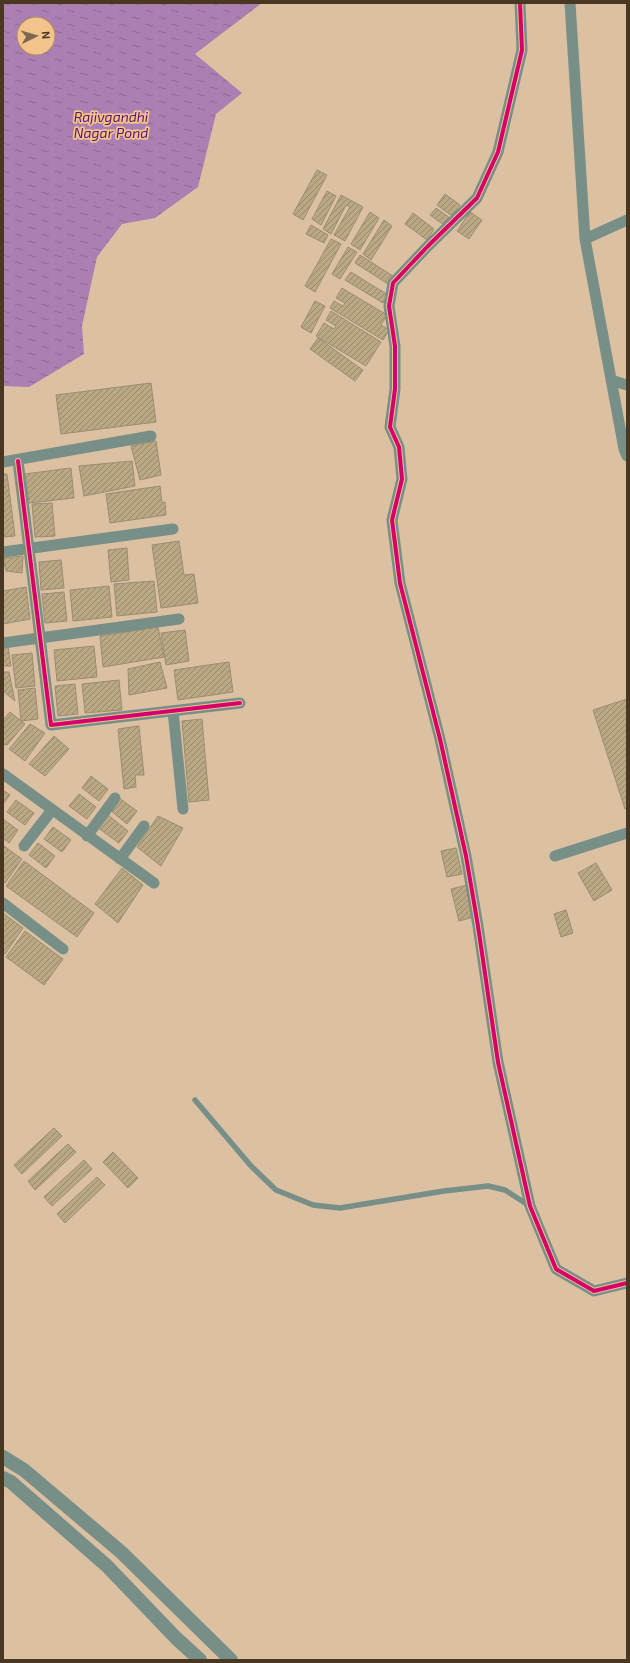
<svg xmlns="http://www.w3.org/2000/svg" width="630" height="1663" viewBox="0 0 630 1663" font-family="'Exo 2',sans-serif">
<defs>
<pattern id="water-ripples" width="26" height="14" patternUnits="userSpaceOnUse"><rect width="26" height="14" fill="#ab7fb1"/><path d="M2 4q2-2 4 0t4 0M15 11q2-2 4 0t4 0" fill="none" stroke="#8d6990"/></pattern>
<pattern id="building-hatch" width="6" height="6" patternUnits="userSpaceOnUse"><rect width="6" height="6" fill="#baa783"/><path d="M-1 1l2-2M0 6l6-6M5 7l2-2" fill="none" stroke="#99896b"/></pattern>
</defs>
<rect width="100%" height="100%" fill="#dbc1a2"/>
<path fill="url(#water-ripples)" fill-rule="evenodd" d="M3 3H262L195 54 242 93 216 114 198 187 155 218 122 224 97 257 82 326 84 354 29 387 3 386ZM24 24H48V48H24Z"/>
<path fill="url(#building-hatch)" stroke="#9c8c71" d="M317 170 327 175 303 220 293 214Z
M327 191 336 196 321 225 312 219Z
M445 194 460 205 452 216 437 205Z
M341 195 363 207 345 241 334 235 350 207 346 205 331 234 323 229Z
M436 208 450 218 444 225 430 215Z
M370 212 379 218 360 250 351 244Z
M470 212 482 220 469 239 457 231Z
M413 213 434 229 427 240 405 224Z
M384 220 392 226 371 260 363 254Z
M311 225 328 235 324 243 306 234Z
M331 239 341 244 315 292 305 286Z
M348 247 357 252 340 279 332 274Z
M360 255 393 276 388 284 355 263Z
M351 272 388 295 383 303 345 280Z
M342 288 387 315 381 325 389 330 383 340 330 308 334 301 343 306 345 303 336 298Z
M315 301 325 306 311 333 301 327Z
M331 311 381 342 366 366 316 336 324 323 334 329 336 326 326 320Z
M318 338 363 370 355 381 310 349Z
M151 383 156 422 61 434 56 395Z
M156 441 161 475 140 480 131 446Z
M132 461 135 486 84 496 79 466Z
M71 468 74 498 29 503 25 474Z
M3 474H7L15 536 3 537Z
M160 486 162 503 165 502 166 515 110 523 106 494Z
M52 503 55 536 35 537 32 504Z
M179 541 184 575 194 574 198 603 161 608 152 545Z
M127 548 129 580 111 582 108 550Z
M23 556 22 573 6 571 3 558Z
M61 560 64 588 41 590 39 562Z
M154 581 157 612 117 616 114 584Z
M109 586 112 617 73 621 70 590Z
M26 587 30 619 3 624V591Z
M64 592 67 621 45 623 42 594Z
M158 627 164 657 103 667 100 636Z
M185 630 189 661 166 665 161 633Z
M3 646H8L11 666H3Z
M94 646 97 677 57 681 54 650Z
M32 653 35 686 16 688 12 655Z
M160 662 167 688 129 695 128 669Z
M229 662 233 692 178 700 174 670Z
M3 672H9L15 701 3 691Z
M119 680 122 710 85 713 82 684Z
M75 684 78 714 58 716 55 686Z
M35 688 38 719 21 721 18 690Z
M627 699V809H625L593 710Z
M10 712 25 724 7 745 3 744V720Z
M202 719 209 800 189 802 182 721Z
M30 724 45 733 25 761 9 749Z
M139 726 144 775H135L136 787 124 789 118 729Z
M54 736 69 749 45 776 29 764Z
M91 776 108 789 99 801 82 788Z
M3 790 10 795 3 804Z
M79 794 96 807 87 819 69 806Z
M119 798 137 811 127 824 110 810Z
M16 800 34 813 25 825 7 812Z
M108 815 128 831 119 843 98 828Z
M158 816 183 828 161 866 137 847Z
M3 819 18 830 9 843 3 838Z
M53 827 71 840 62 852 44 839Z
M38 843 55 856 46 868 29 855Z
M4 846 22 859 5 883 3 882V848Z
M456 848 462 874 447 877 441 851Z
M24 861 94 913 77 937 6 886Z
M596 863 612 890 594 901 578 873Z
M122 868 143 885 118 923 95 904Z
M467 885 474 917 459 921 451 889Z
M566 910 573 933 561 937 554 914Z
M3 913 23 928 5 954 3 953Z
M25 931 63 959 44 985 6 957Z
M54 1128 62 1136 22 1174 14 1165Z
M68 1144 76 1152 35 1190 28 1181Z
M113 1152 138 1178 128 1188 103 1162Z
M84 1160 92 1169 52 1206 44 1197Z
M97 1177 105 1185 65 1223 57 1214Z"/>
<g fill="none" stroke-linecap="round" stroke-linejoin="round">
<path stroke="#788f88" stroke-width="5.5" d="M195 1100 251 1166 276 1190 313 1205 340 1208 444 1191 488 1186 505 1190 530 1206"/>
<path stroke="#788f88" stroke-width="11" d="M520 3 522 50 498 152 477 198 428 246 393 283 389 306 395 346V389L390 427 399 447 402 479 392 520 400 583 440 739 466 856 478 926 498 1062 530 1206 556 1269 594 1291 627 1283
M570 3 585 239 624 449 627 456
M585 239 627 220
M611 380 627 385
M18 461 51 725 240 703
M3 462 151 436
M3 552 173 529
M3 643 179 619
M173 711 183 809
M3 774 154 883
M87 836 115 798
M24 846 52 810
M555 856 627 833
M120 859 144 826
M3 903 63 949"/>
<path stroke="#788f88" stroke-width="14" d="M3 1457 24 1470 121 1552 231 1660
M3 1478 11 1482 107 1566 176 1638 200 1660"/>
<g stroke="#f2c38b" stroke-width="6">
<path id="cycleway" d="M520 3 522 50 498 152 477 198 428 246 393 283 389 306 395 346V389L390 427 399 447 402 479 392 520 400 583 440 739 466 856 478 926 498 1062 530 1206 556 1269 594 1291 627 1283
M18 461 51 725 240 703"/>
</g>
<use href="#cycleway" stroke="#d6006c" stroke-width="4"/>
</g>
<g text-anchor="middle" stroke-width="3.5" stroke-linejoin="round" paint-order="stroke">
<g font-size="14" font-style="italic" fill="#58127b" stroke="#f2c38b">
<text x="111" y="122">Rajivgandhi<tspan x="111" dy="16">Nagar Pond</tspan></text>
</g>
</g>
<rect width="630" height="1663" fill="none" stroke="#4a3721" stroke-width="8"/>
<g transform="translate(36 36) rotate(85)"><circle r="19" fill="#f2c38b" stroke="#af8b61"/>
<path d="M0-3L7 15L0 10L-7 15Z" fill="#7d674e"/>
<text y="-6" font-size="11" font-weight="bold" text-anchor="middle" fill="#4a3721">N</text>
</g>
</svg>
